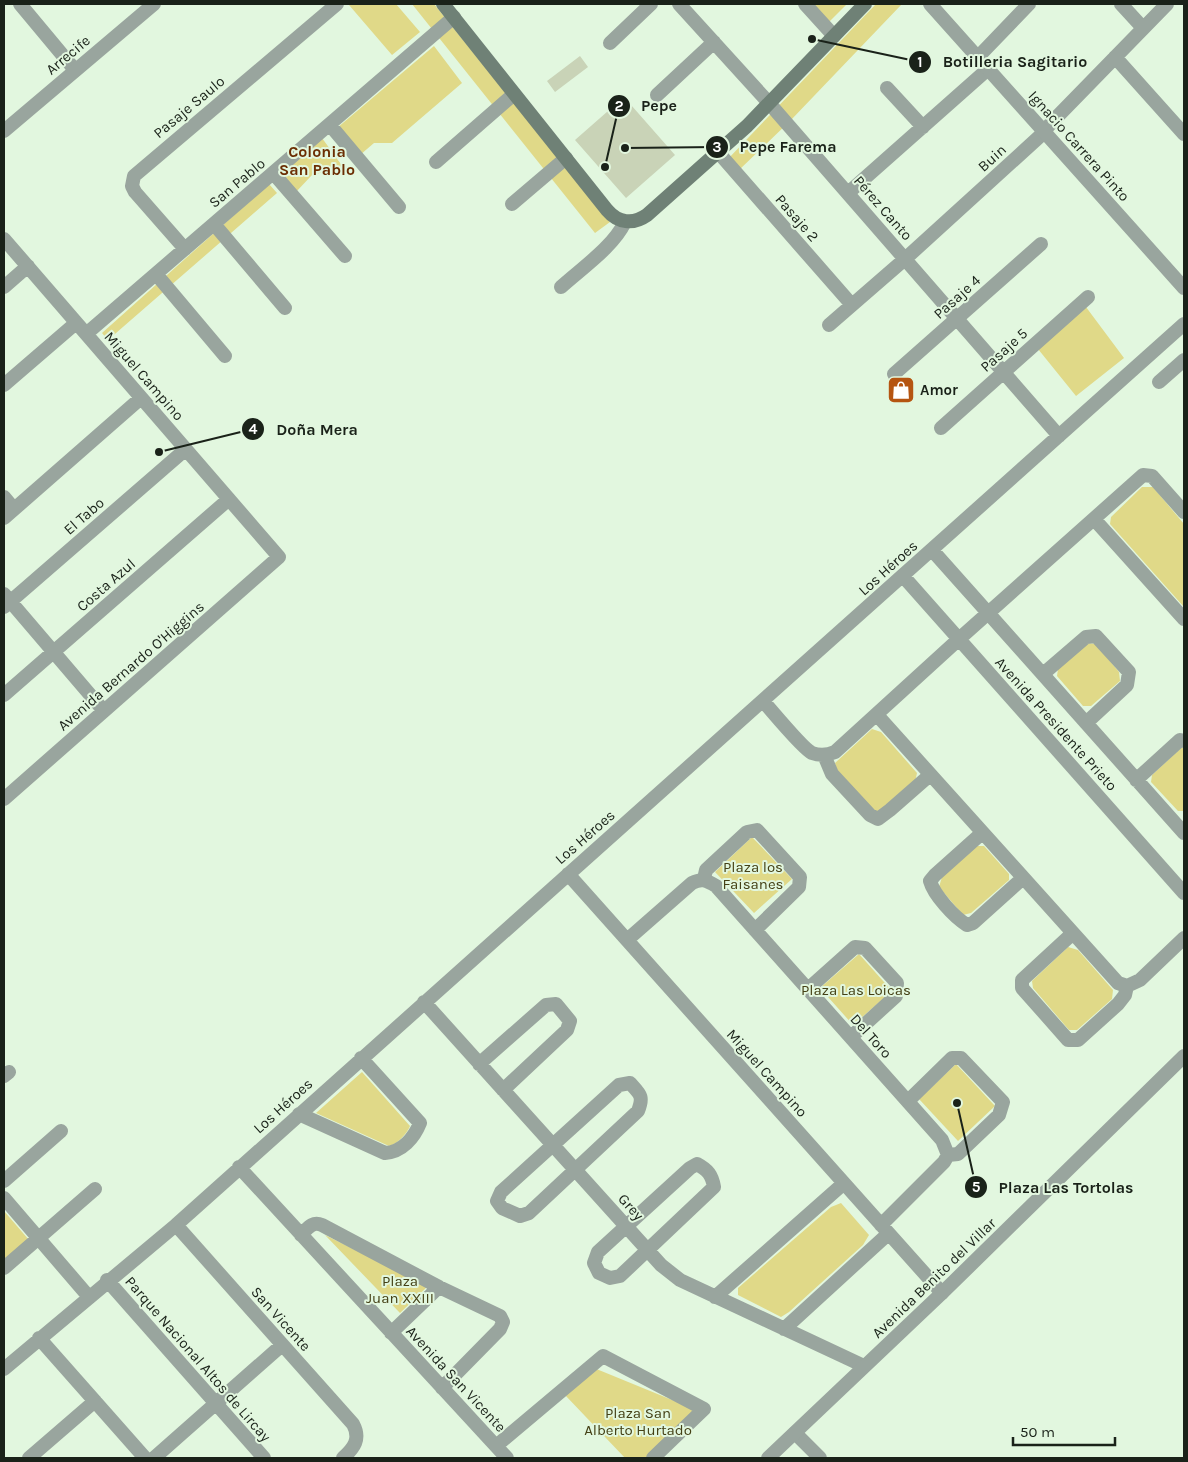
<svg xmlns="http://www.w3.org/2000/svg" width="1188" height="1462" viewBox="0 0 1188 1462" font-family="Karla,sans-serif">
<rect width="100%" height="100%" fill="#e2f7df"/>
<path fill="#e0d988" d="M350 4H396L420 32 392 55 349 5Z
M412 4H434L610 222 595 233Z
M813 4H847L829 22Z
M876 4H902L791 120 738 171 727 160Z
M434 46 462 83 392 143H374L360 155 337 128Z
M322 138 343 167 312 175 296 192 282 174Z
M269 184 277 193 108 340 102 333Z
M1086 307 1124 358 1076 396 1038 349Z
M1142 487H1153L1184 524V607L1110 524 1111 517Z
M1087 643 1096 644 1119 672 1120 681 1091 706H1083L1057 676 1058 669Z
M872 729 881 732 917 773 915 782 880 812H873L837 770 835 763Z
M1181 748H1184V811H1178L1151 782 1152 775Z
M752 837 792 879 754 913 715 872Z
M976 846H984L1009 874V880L971 913 963 915 939 887 942 877Z
M1068 947 1078 950 1113 990 1112 999 1077 1030H1069L1033 988 1032 981Z
M859 954 892 991 853 1025 820 988Z
M956 1064 995 1106 958 1141 919 1099Z
M362 1072 410 1126C407 1134 397 1144 389 1146L316 1113Z
M841 1203 869 1235 863 1245 789 1312 781 1317 738 1295V1288L831 1207Z
M4 1211 29 1240 4 1261Z
M325 1235 428 1286 400 1313Z
M594 1368 699 1411 648 1458H625L565 1395Z"/>
<path fill="#c9d3b7" d="M580 56 588 67 555 92 547 81Z
M624 97 675 155 626 198 575 140Z"/>
<g fill="none" stroke-linecap="round" stroke-linejoin="round">
<path stroke="#99a59e" stroke-width="14" d="M20 4 75 70
M679 4 769 103 1059 436
M805 4 834 36
M1121 4 1143 28
M610 43 651 4
M978 57 1029 4
M1115 57 1184 134
M887 88 923 127
M657 95 714 42
M330 125 399 207
M718 152 852 305
M436 162 514 94
M274 174 345 256
M848 193 988 69
M512 204 566 158
M214 224 285 308
M4 239 279 557 4 799
M185 249 135 192 132 186 134 176 337 4
M156 274 225 356
M4 287 28 266
M561 287C582 268 613 247 625 222
M829 325 905 259 1039 137 1052 122 1167 4
M86 334 454 17
M894 374 1041 244
M1159 382 1184 360
M4 385 76 323
M941 428 1088 297
M4 497 14 509
M4 518 141 398
M1094 519 1184 619
M932 550 1184 833
M903 576 1184 893
M4 594 104 711
M4 607 186 449
M1043 674 1086 637 1096 636 1129 672 1127 685 1086 723
M4 695 229 499
M763 701C772 711 803 749 812 753 820 756 828 755 835 752L959 639 1143 475 1152 476 1184 512
M877 715 1118 983 1127 986 1140 980 1184 938
M824 755 832 774 870 815 878 819 890 810 930 775
M1136 780 1180 740 1184 741
M982 833 935 875 930 881C934 895 954 917 967 925L973 923 1023 878
M568 874 942 1293
M704 879 706 870 747 832 757 830 800 877 799 887 755 930
M1073 933 1022 980V988L1068 1040H1078L1118 1004 1125 995 1127 986
M627 940 692 883C702 878 706 880 716 886L942 1140 948 1155 944 1162 881 1225
M808 989 855 947 865 948 897 983 896 996 851 1037
M424 1002 661 1265 680 1280 864 1366
M479 1064 546 1005 556 1004 570 1021 567 1030 503 1090
M4 1076 9 1072
M630 1083C640 1094 644 1096 638 1111L529 1213 520 1216 502 1208 497 1201 501 1192 619 1085Z
M908 1101 952 1058H961L1003 1102 999 1115 958 1154 948 1155
M299 1114 385 1153C402 1152 414 1138 420 1123L361 1058
M697 1164C708 1170 712 1175 714 1187L620 1276 610 1278 599 1273 594 1263 598 1252 690 1168Z
M239 1167 507 1458
M4 1181 61 1131
M4 1198 89 1297
M176 1225 353 1424C361 1439 354 1448 343 1458
M301 1235C308 1228 312 1221 322 1225L439 1287
M4 1268 95 1189
M107 1280 264 1458
M715 1297 843 1184
M784 1329 888 1234
M391 1333 439 1287 500 1316 503 1322 500 1329 442 1388
M39 1338 145 1458
M4 1369 176 1225 1184 324
M795 1433 820 1458
M496 1446 603 1356 704 1409 653 1458
M29 1458 95 1401
M154 1458 282 1345"/>
<path stroke="#99a59e" stroke-width="14" d="M930 4 1184 288
M4 131 154 4
M768 1458 942 1293 1184 1056"/>
<path stroke="#6f8176" stroke-width="14" d="M443 4 607 210C618 223 633 225 647 215L747 126 865 4"/>
</g>
<defs>
<g id="shop-square" transform="scale(1.4375)"><rect x="-9" y="-9" width="18" height="18" rx="4" fill="#b55511" stroke="#e2f7df"/><path d="M-5-2.5h2.3a2.7 3.5 0 0 1 5.4 0H5L5.5 6h-11ZM-1.5-2.5h3a1.5 2.3 0 0 0-3 0Z" fill="#fff"/></g>
</defs>
<g fill-rule="evenodd">
<use href="#shop-square" x="901" y="390"/>
</g>
<g text-anchor="middle" stroke-width="4" stroke-linejoin="round" paint-order="stroke">
<g font-size="15" fill="#1a2219" stroke="#e2f7df">
<text transform="translate(68 55) rotate(-40)" y="5">Arrecife</text>
<text transform="translate(189 107) rotate(-40)" y="5">Pasaje Saulo</text>
<text transform="translate(1079 146) rotate(48)" y="5">Ignacio Carrera Pinto</text>
<text transform="translate(992 158) rotate(-42)" y="5">Buin</text>
<text transform="translate(237 183) rotate(-40)" y="5">San Pablo</text>
<text transform="translate(883 208) rotate(49)" y="5">Pérez Canto</text>
<text transform="translate(797 218) rotate(49)" y="5">Pasaje 2</text>
<text transform="translate(957 297) rotate(-42)" y="5">Pasaje 4</text>
<text transform="translate(1004 350) rotate(-42)" y="5">Pasaje 5</text>
<text transform="translate(144 376) rotate(49)" y="5">Miguel Campino</text>
<text transform="translate(84 516) rotate(-41)" y="5">El Tabo</text>
<text transform="translate(888 568) rotate(-42)" y="5">Los Héroes</text>
<text transform="translate(106 585) rotate(-41)" y="5">Costa Azul</text>
<text transform="translate(131 666) rotate(-41)" y="5">Avenida Bernardo O'Higgins</text>
<text transform="translate(1056 724) rotate(48)" y="5">Avenida Presidente Prieto</text>
<text transform="translate(585 837) rotate(-41)" y="5">Los Héroes</text>
<text transform="translate(871 1036) rotate(48)" y="5">Del Toro</text>
<text transform="translate(767 1073) rotate(48)" y="5">Miguel Campino</text>
<text transform="translate(283 1106) rotate(-42)" y="5">Los Héroes</text>
<text transform="translate(631 1207) rotate(48)" y="5">Grey</text>
<text transform="translate(934 1278) rotate(-44)" y="5">Avenida Benito del Villar</text>
<text transform="translate(281 1319) rotate(48)" y="5">San Vicente</text>
<text transform="translate(198 1359) rotate(49)" y="5">Parque Nacional Altos de Lircay</text>
<text transform="translate(456 1379) rotate(47)" y="5">Avenida San Vicente</text>
</g>
<g font-size="15" font-weight="bold" fill="#1a2219" stroke="#e2f7df" text-anchor="start">
<text x="920" y="395">Amor</text>
</g>
<g font-size="15" fill="#444015" stroke="#e2f7df">
<text x="753" y="872">Plaza los<tspan x="753" dy="17">Faisanes</tspan></text>
<text x="856" y="995">Plaza Las Loicas</text>
<text x="400" y="1286">Plaza<tspan x="400" dy="17">Juan XXIII</tspan></text>
<text x="638" y="1418">Plaza San<tspan x="638" dy="17">Alberto Hurtado</tspan></text>
</g>
<g font-size="16" font-weight="bold" fill="#6b2e03" stroke="#e2f7df">
<text x="317" y="157">Colonia<tspan x="317" dy="18">San Pablo</tspan></text>
</g>
</g>
<path fill="none" stroke="#1a2219" stroke-width="2" d="M812 39L920 62M605 167L619 106M625 148L717 147M159 452L253 429M957 1103L976 1187"/>
<g fill="#1a2219" stroke="#e2f7df" stroke-width="2">
<circle cx="812" cy="39" r="5"/>
<circle cx="605" cy="167" r="5"/>
<circle cx="625" cy="148" r="5"/>
<circle cx="159" cy="452" r="5"/>
<circle cx="957" cy="1103" r="5"/>
<circle cx="920" cy="62" r="12"/>
<circle cx="619" cy="106" r="12"/>
<circle cx="717" cy="147" r="12"/>
<circle cx="253" cy="429" r="12"/>
<circle cx="976" cy="1187" r="12"/>
</g>
<g font-size="15" text-anchor="middle" font-weight="bold" fill="#fff">
<text x="920" y="67">1</text>
<text x="619" y="111">2</text>
<text x="717" y="152">3</text>
<text x="253" y="434">4</text>
<text x="976" y="1192">5</text>
</g>
<g font-size="16" text-anchor="middle" font-weight="bold" fill="#1a2219" stroke="#e2f7df" stroke-width="4" stroke-linejoin="round" paint-order="stroke">
<text x="1015" y="67">Botilleria Sagitario</text>
<text x="659" y="111">Pepe</text>
<text x="788" y="152">Pepe Farema</text>
<text x="317" y="435">Doña Mera</text>
<text x="1066" y="1193">Plaza Las Tortolas</text>
</g>
<rect width="1188" height="1462" fill="none" stroke="#1a2219" stroke-width="10"/>
<path d="M1013 1437v8h102v-8" fill="none" stroke="#1a2219" stroke-width="2.5"/>
<text x="1020" y="1437" font-size="15" fill="#1a2219" stroke="#e2f7df" stroke-width="4" paint-order="stroke">50 m</text>
</svg>
